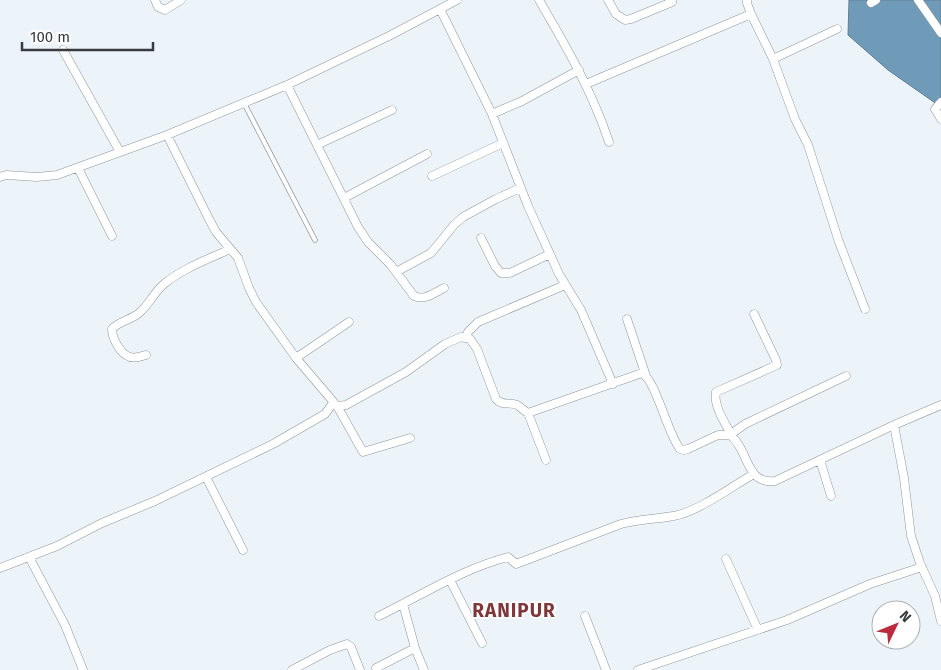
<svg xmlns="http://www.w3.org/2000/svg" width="941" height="670" viewBox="0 0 941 670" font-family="'Fira Sans',sans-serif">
<rect width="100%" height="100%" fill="#ecf4fa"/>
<path fill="#6f9bb9" stroke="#5e7e94" d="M849 0H941V107L888 70 848 35Z"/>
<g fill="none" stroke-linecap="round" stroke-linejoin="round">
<g stroke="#8f969b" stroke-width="5.5">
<path id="service" d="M244 103 315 240"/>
</g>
<g stroke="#8f969b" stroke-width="9">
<path id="minor" d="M155 0 158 7 165 10 181 0
M539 0C566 46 592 91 609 142
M608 0 616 14 625 20 631 19 672 2
M747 0V3L751 14 773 59 795 119 808 145 839 242 865 309
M918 0 941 33
M871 3 876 0
M440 9 492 114 528 206 559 274 581 310 613 384
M63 50 120 152
M773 59 837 29
M586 84 751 14
M287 85 358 227 368 242 390 264 414 296C424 301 434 293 444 288
M941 102 935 109 941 119
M492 114 522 101 579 70
M167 135 209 219 216 232 238 258 249 288 256 302 296 358 337 406 346 405 406 372 445 344 461 337 470 339 477 349 496 399C502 406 509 402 517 405 521 407 524 411 528 413L642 373C656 381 667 432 680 449L684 450 688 449 718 435H730C749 449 745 485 775 481L894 425 941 405
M317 145 392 110
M78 168 112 236
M432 176 503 143
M0 177 6 175 37 177 57 175 167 135 287 85 391 35 457 0
M344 198 427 154
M481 238 495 266 501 273H510L550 254
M396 272 431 253 454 225 463 217 496 199 520 188
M627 319 646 376
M466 337 468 332 478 322 565 285
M146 355C141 356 135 359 130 357 120 354 112 338 112 329 119 321 131 320 139 313 149 305 154 292 164 284 183 268 209 259 230 249
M296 358 349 322
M337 406 363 452 410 438
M528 413 546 460
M894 425 904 478 911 536 920 563 935 596 941 621
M731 434C725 423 713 405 716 392L777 365 776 360 754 314
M730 435 745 424 846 376
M820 460 831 496
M206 477 243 550
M29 557 65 625 83 670
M726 559 758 630
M0 568 57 546 102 523 155 501 273 444 325 414 333 403
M450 580 482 643
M403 604 415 648 424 670
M379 616C422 595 462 569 508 557L516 564 621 524C640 519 660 519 678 515 702 509 732 486 754 474
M585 616 606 670
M376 668 415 648
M292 670 330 650 347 644 351 647 360 670
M638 670 787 620 870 584 922 567"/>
</g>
<use href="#service" stroke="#fff" stroke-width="4"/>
<use href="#minor" stroke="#fff" stroke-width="8"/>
</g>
<g text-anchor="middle" stroke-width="4" stroke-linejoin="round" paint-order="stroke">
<g font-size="19" font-weight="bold" letter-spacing="1" fill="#7f373b" stroke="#fff">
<text x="514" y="617">RANIPUR</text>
</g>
</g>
<g transform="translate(896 625) rotate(47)"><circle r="24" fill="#ffffff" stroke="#afb1b1"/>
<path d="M0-4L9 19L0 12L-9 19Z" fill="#bb2a3f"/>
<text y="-8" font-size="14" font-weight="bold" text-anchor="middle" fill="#383b3d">N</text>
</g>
<path d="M22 42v8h131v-8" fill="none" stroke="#383b3d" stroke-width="2.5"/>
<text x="30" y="42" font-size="15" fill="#383b3d" stroke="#ffffff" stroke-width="4" paint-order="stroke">100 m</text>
</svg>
